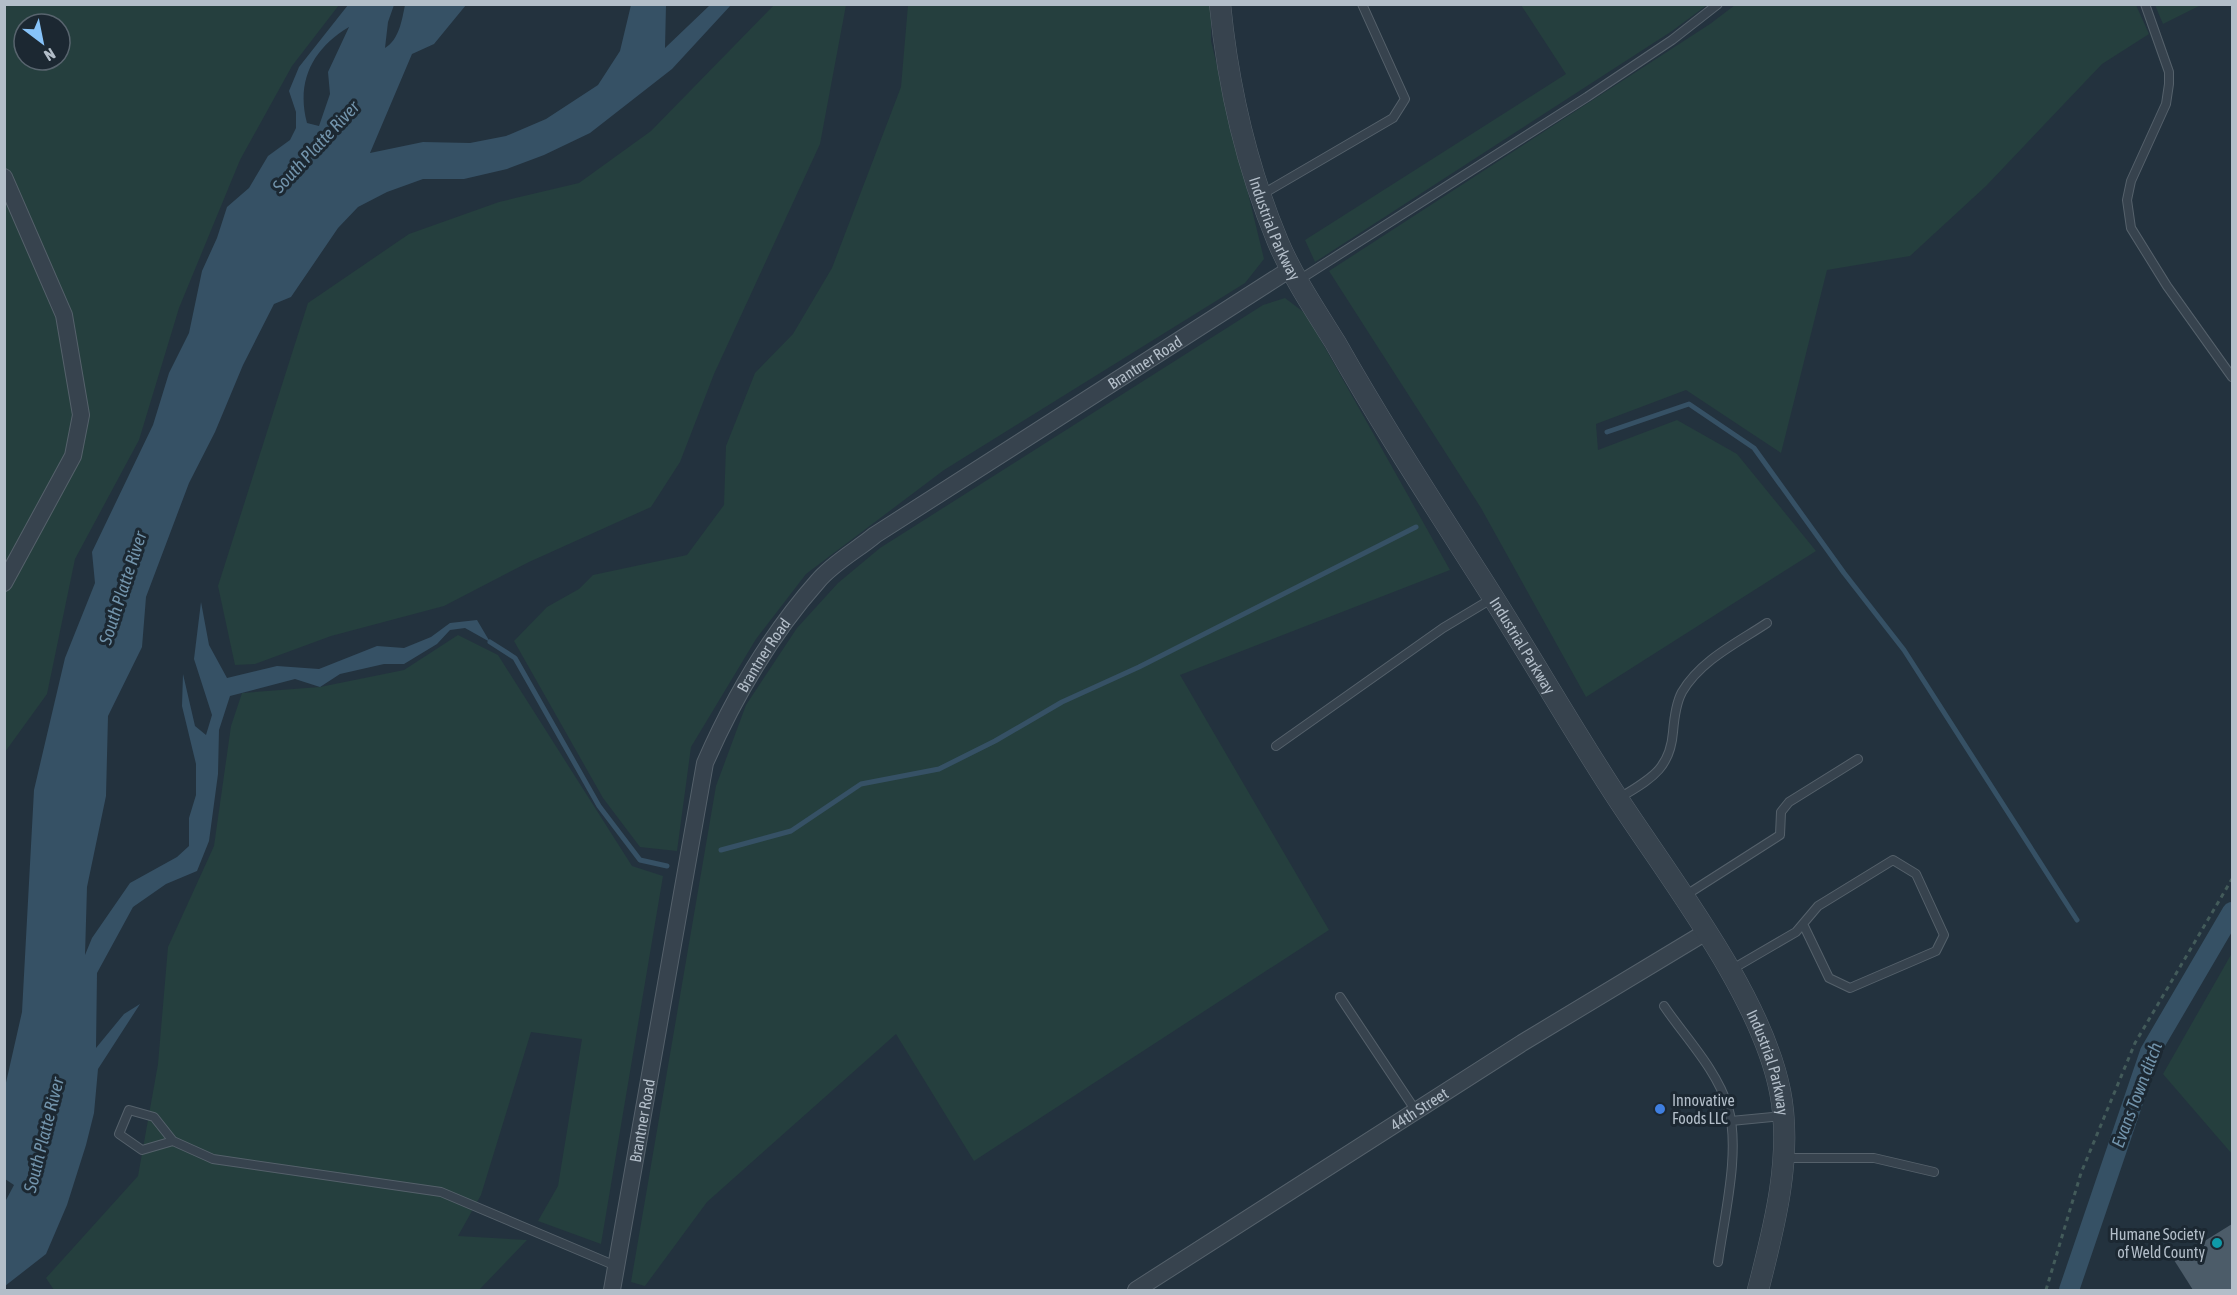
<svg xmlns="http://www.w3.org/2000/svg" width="2237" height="1295" viewBox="0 0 2237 1295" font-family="'Asap Condensed',sans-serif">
<rect width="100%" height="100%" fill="#23323e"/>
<path fill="#253f3e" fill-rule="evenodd" d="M775 4 846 5 820 144 714 374 680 462 651 507 529 562 444 606 331 636 255 664 235 665 218 586 308 303 409 234 499 202 579 183 651 131Z
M5 5H339L292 66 240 160 179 308 139 440 75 559 47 694 5 752ZM24 24H60V60H24Z
M908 5H1211V41L1264 259 1245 283 944 470 806 574 756 639 691 747 677 851 640 847 603 798 514 641 547 607 579 589 593 575 687 555 724 505 726 446 755 373 793 334 832 268 901 87Z
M1521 5H1707L1672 31 1315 262 1305 240 1566 74Z
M1735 5H2136L2149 34 2102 64 1986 186 1910 256 1827 270 1781 453 1686 390 1596 424 1598 450 1677 420 1737 454 1816 551 1586 697 1481 508 1329 271 1710 24Z
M2155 5H2201L2163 24Z
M1285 298 1306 314 1450 570 1180 675 1329 930 974 1161 896 1034 707 1202 645 1286 631 1282 716 786 746 705 797 628 838 583 880 548 1263 305Z
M458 635 498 655 632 866 663 876 601 1244 538 1221 558 1186 582 1039 531 1032 481 1195 458 1236 527 1240 479 1290H54L46 1278 138 1176 158 1064 168 947 214 846 231 726 242 693 320 687 404 670Z
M2232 953V1154L2163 1074Z"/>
<path fill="#365165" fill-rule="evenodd" d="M348 5H394L388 22 385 48C399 40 402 20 405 5H466L434 44 412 54 370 153 423 142 470 143 506 136 546 119 598 85 620 51 631 5H666L665 48 710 5H731L672 69 590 133 544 155 507 169 464 179H423L387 192 358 207 338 228 291 297 274 304 243 365 215 432 189 483 146 597 142 647 108 716 106 796 87 887 85 955 92 938 130 883 177 857 189 846V818L196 795V764L182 706 183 674 195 726 206 735 212 715 194 659 201 602 209 645 227 678 277 666 319 669 377 646 404 648 431 637 450 623 477 620 490 642 465 628 450 630 437 644 404 664H384L340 674 320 687 295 679 230 696 219 730 218 774 209 841 197 871 166 884 133 907 97 973 96 1048 124 1014 140 1004 98 1069 94 1113 86 1145 67 1205 46 1254 5 1286V1202L14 1185 5 1179V1087L22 1012 34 790 65 658 95 583 92 552 153 425 169 373 189 333 202 271 217 238 227 207 249 188 268 156 290 140 296 128V112L289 91 299 67ZM349 27 328 72 330 94 319 126 307 123C296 82 312 49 349 27Z"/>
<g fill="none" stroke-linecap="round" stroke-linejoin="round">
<path stroke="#365165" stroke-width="5" d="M1607 432 1689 404 1754 448 1844 573 1904 650 2077 920
M490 642 515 658 599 806 640 860 667 866
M721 850 791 831 861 784 939 769 995 741 1062 702 1139 667 1416 527"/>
<path stroke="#365165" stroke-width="20" d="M2069 1290 2150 1052 2232 912"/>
</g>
<path fill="#4c5c69" d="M2232 1224V1290H2193L2174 1260Z"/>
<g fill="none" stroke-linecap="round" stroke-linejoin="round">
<g stroke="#55616b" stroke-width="10">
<path id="service" d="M2145 4 2169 72V84L2166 104 2131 181 2127 200 2131 228 2167 286 2232 377
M1261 195 1393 118 1405 99 1362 4
M1299 280 1587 97 1672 40 1718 4
M1276 746 1443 628 1493 598
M1618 799C1648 780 1670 771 1673 732 1674 720 1676 703 1682 692 1701 660 1737 643 1767 623
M1683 897 1780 835 1781 812 1789 802 1858 759
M1729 971 1796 932 1818 906 1893 860 1916 874 1944 935 1936 951 1850 988 1829 978 1803 924
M1340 997 1416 1111
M1664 1006C1685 1037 1717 1070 1728 1107 1741 1150 1724 1217 1718 1262
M1731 1121 1782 1116
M173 1141 142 1150 119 1134 129 1110 154 1117 173 1141 213 1159 441 1192 616 1266
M1783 1158H1874L1934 1172"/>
</g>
<g stroke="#55616b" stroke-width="18">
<g id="minor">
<path d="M4 177 64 315 81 415 73 456 4 583"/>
<path id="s1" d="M612 1290 705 763C734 697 770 635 818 581 833 563 857 550 875 535L1292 268"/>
<path id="s2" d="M1136 1290 1522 1043 1706 932"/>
</g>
</g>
<g stroke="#55616b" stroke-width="22">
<g id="tertiary">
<path id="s3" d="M1220 4C1228 87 1246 165 1278 242 1293 277 1315 310 1335 342 1379 420 1427 494 1475 569 1525 646 1570 726 1620 802 1674 884 1761 996 1780 1091 1793 1156 1774 1228 1758 1290"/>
</g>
</g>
<path stroke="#435b5a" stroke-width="3" stroke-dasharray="4.5 4.5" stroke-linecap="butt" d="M2046 1290 2081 1173 2135 1043 2232 879"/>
<use href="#service" stroke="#37434e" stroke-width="8"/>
<use href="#minor" stroke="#37434e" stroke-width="16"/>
<use href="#tertiary" stroke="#37434e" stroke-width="21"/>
</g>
<circle fill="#3f7fe0" stroke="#1c2832" stroke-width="2" cx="1660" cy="1109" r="6"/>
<circle fill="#0f9aa8" stroke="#1c2832" stroke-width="2" cx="2217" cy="1243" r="6"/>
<g text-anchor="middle" stroke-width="6" stroke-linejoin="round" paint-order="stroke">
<g font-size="16" fill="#b3bec9" stroke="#1c2832">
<text dy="6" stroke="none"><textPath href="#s3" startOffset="232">Industrial Parkway</textPath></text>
<text dy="6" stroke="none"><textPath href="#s1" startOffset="1144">Brantner Road</textPath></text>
<text dy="6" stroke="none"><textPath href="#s3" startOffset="718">Industrial Parkway</textPath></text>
<text dy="6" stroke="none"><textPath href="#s1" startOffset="658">Brantner Road</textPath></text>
<text dy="6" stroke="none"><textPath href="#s3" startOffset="1204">Industrial Parkway</textPath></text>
<text dy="6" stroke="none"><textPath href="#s2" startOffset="336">44th Street</textPath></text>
<text dy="6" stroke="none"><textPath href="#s1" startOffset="172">Brantner Road</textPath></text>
</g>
<g font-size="16" fill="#b3bec9" stroke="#1c2832" text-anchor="start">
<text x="1672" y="1106">Innovative<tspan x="1672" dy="18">Foods LLC</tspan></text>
<text x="2205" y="1240" text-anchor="end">Humane Society<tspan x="2205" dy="18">of Weld County</tspan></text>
</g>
<g font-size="18" font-style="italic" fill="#7294ac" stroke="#1c2832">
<text transform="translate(316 147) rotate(-47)" y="6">South Platte River</text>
<text transform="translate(123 588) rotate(-72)" y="6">South Platte River</text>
<text transform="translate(2137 1095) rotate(-69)" y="6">Evans Town ditch</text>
<text transform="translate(44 1135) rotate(-76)" y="6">South Platte River</text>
</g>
</g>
<rect width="2237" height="1295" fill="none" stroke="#b3bec9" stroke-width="12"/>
<g transform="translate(42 42) rotate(148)"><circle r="28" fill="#1c2832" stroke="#58646e" stroke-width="1.5"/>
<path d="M0-4.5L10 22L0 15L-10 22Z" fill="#87c3f9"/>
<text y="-9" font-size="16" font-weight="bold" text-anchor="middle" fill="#b3bec9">N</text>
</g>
</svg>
